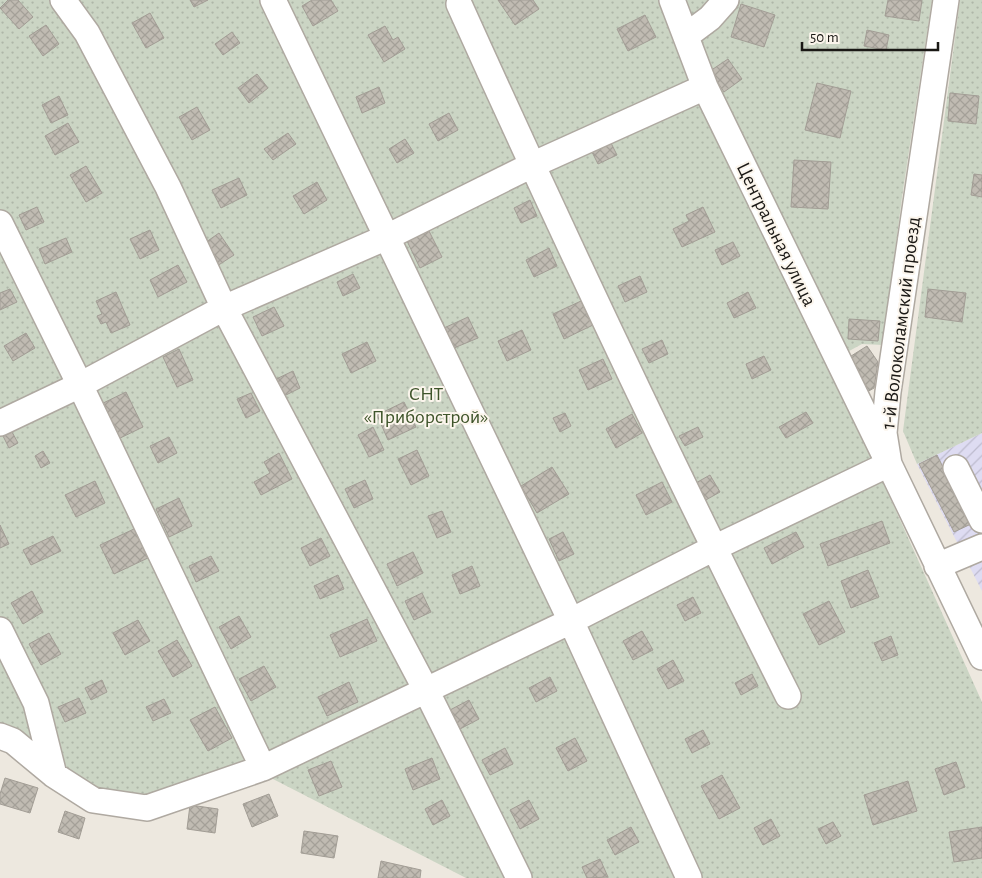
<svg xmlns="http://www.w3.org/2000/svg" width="982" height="878" viewBox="0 0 982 878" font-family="'Alegreya Sans',sans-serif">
<defs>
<pattern id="industrial-furrows" width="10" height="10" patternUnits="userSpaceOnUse" patternTransform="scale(1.25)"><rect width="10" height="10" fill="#dedcf2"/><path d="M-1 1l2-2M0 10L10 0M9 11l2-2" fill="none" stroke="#bebccf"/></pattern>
<pattern id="park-dots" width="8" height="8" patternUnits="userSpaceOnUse" patternTransform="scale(1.25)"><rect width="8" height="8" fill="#cbd5c4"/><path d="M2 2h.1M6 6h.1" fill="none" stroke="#aeb6a8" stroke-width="1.8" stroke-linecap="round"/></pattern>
<pattern id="building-cross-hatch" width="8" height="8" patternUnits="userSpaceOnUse" patternTransform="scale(1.25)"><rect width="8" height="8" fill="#c0bbb2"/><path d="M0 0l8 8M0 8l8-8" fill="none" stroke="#a4a098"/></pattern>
</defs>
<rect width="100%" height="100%" fill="#ede8df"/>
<path fill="url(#industrial-furrows)" d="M982 433V591L917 464Z"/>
<path fill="url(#park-dots)" d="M0 0H932L902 197 883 345 862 344 829 362 982 702V878H466L271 778 157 816 119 817 79 802 0 743Z
M960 0H982V433L917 464 903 431Z"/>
<path fill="url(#building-cross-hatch)" stroke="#a29d95" d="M8 0H18L33 17 19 29 0 8Z
M190 0H208L194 7Z
M312 0H331L338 11 313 26 302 6Z
M498 0H533L539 9 515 25Z
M888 0H922L919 21 885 16Z
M741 4 775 15 764 47 731 37Z
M150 13 164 38 146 48 132 23Z
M645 15 656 37 628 51 617 29Z
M46 25 59 44 43 56 29 36Z
M385 26 393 40 398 37 405 49 384 62 368 35Z
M867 30 889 35 886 50 864 46Z
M232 32 240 43 223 55 215 44Z
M728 59 742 79 724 92 710 71Z
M257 74 268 88 249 103 238 88Z
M817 83 851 91 840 138 805 130Z
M379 87 385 103 362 113 356 97Z
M950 93 979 96 976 124 948 121Z
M59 96 68 115 51 123 42 105Z
M197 107 210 130 192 140 179 117Z
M449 113 458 130 438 141 429 124Z
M68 123 79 142 55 155 45 136Z
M288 133 296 144 273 160 264 149Z
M405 139 414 153 397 163 389 149Z
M610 141 617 155 598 164 591 150Z
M794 160 831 162 828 209 791 207Z
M86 166 102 193 86 202 70 175Z
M974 174 982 175V197L971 195Z
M239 178 247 195 221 208 212 190Z
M317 182 327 200 304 214 293 196Z
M530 200 537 216 521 223 514 208Z
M37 207 44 222 26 230 19 215Z
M703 207 715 232 682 247 673 229 689 221 686 215Z
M150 230 159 250 140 259 130 239Z
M429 231 442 257 420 268 407 241Z
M219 233 234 255 217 266 202 245Z
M66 238 72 252 45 264 39 249Z
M733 242 740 256 722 265 715 250Z
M549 248 557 266 534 277 526 260Z
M178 265 187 282 158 297 150 280Z
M353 274 360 288 343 296 337 282Z
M640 276 647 292 625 302 618 286Z
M10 289 17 302 0 310V293Z
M928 289 966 293 962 322 925 317Z
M116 292 130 325 111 333 106 322 101 324 97 316 102 314 96 301Z
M748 292 756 308 734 318 727 303Z
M581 301 593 325 564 339 553 314Z
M274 307 284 326 262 336 253 317Z
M468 317 478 338 454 348 444 328Z
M849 319 880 321 878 341 848 339Z
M522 330 531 350 507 361 498 341Z
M26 333 35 348 13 361 4 346Z
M662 340 668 354 649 363 642 349Z
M367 342 376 361 351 373 342 354Z
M867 346 878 362 874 388 860 396 840 363Z
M179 349 193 380 177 387 163 357Z
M764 356 771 370 752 379 746 364Z
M603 359 612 379 588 390 579 370Z
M293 371 300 388 280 398 272 381Z
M126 392 143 427 114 441 97 406Z
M251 393 260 411 246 418 237 399Z
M404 402 416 427 388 440 377 415Z
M806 412 813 423 786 438 779 427Z
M565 413 571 426 560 432 553 418Z
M632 414 642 433 616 448 606 429Z
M373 427 384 450 369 457 358 435Z
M698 427 703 437 685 446 679 436Z
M12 432 18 443 9 448 3 436Z
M169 437 177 453 158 463 150 446Z
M417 450 429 476 411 485 398 459Z
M43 451 50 463 41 468 35 456Z
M279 453 292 479 261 495 254 482 270 473 264 462Z
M937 455 971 524 954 532 919 464Z
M552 467 569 494 537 513 521 486Z
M710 475 720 492 704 501 694 484Z
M365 480 373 499 354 508 345 489Z
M95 481 105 503 76 517 65 495Z
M662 482 672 502 646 515 636 495Z
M179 498 192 526 169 537 156 509Z
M442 511 451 532 437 538 428 516Z
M882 521 890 543 828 566 820 544Z
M0 525 9 544 0 548Z
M136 528 150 557 114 574 100 545Z
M563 532 574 554 559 561 549 539Z
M796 532 804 547 772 564 764 548Z
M53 536 61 551 31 565 23 550Z
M321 538 330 556 310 566 301 548Z
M413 552 423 573 397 586 387 564Z
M211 556 219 571 196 582 189 566Z
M472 566 480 586 460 594 452 575Z
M868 570 879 597 851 608 841 581Z
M338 575 344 589 320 599 314 586Z
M32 591 43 612 23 624 11 603Z
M422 593 431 612 414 620 405 601Z
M693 597 701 613 685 621 677 605Z
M829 601 845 632 819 645 803 614Z
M239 616 251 637 231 649 219 627Z
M367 619 377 641 340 657 330 635Z
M138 620 150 641 125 655 113 633Z
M642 631 653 650 633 660 623 641Z
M49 633 61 654 41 665 29 644Z
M891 636 898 655 882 661 874 643Z
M177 640 192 666 173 677 158 651Z
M673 660 684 681 668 689 657 669Z
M264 666 276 687 251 701 239 679Z
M752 674 758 686 741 695 735 683Z
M550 677 557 691 536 702 529 688Z
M102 680 107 692 91 700 85 688Z
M349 682 358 702 327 716 318 697Z
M79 698 86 713 65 722 58 707Z
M164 699 171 713 153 721 146 707Z
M469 700 479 719 460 729 450 710Z
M215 707 232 738 208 751 190 720Z
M703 730 710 744 692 753 685 739Z
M575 738 587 761 568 771 556 748Z
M505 748 513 764 490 775 482 760Z
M432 758 440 779 413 790 405 769Z
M331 761 342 787 319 796 308 770Z
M956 762 965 787 944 795 935 769Z
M722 775 740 808 719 819 701 786Z
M5 778 38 788 30 813 0 804V794Z
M908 781 917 811 873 825 864 795Z
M269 794 278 816 252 827 243 804Z
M442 800 450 816 433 825 425 809Z
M529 800 539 819 520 829 510 810Z
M190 805 218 809 215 833 187 829Z
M65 811 85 818 79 839 58 832Z
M771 819 780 836 763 845 754 828Z
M833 822 841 836 826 844 818 829Z
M631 827 639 842 615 855 607 840Z
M982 827V858L954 862 949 832Z
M304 831 338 836 334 858 301 853Z
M600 859 608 877 587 878 582 867Z
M381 861 421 870 420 878H378Z"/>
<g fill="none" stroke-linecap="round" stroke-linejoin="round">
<g stroke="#afa9a1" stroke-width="28">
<path id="minor" d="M63 0 87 33 168 187 224 308 426 690 519 878
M273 0 571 621 689 878
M946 0 888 392 884 433 889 464 982 657
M459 4C564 237 673 468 788 696
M686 36 710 18 726 0
M0 223 80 385 263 768
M0 423 80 385 224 308 387 237 532 165 705 87
M956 468 982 520
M937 566 982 547
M0 630 36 703 54 775
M0 736 13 741 54 775 93 800 147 808 263 768 571 621 714 548 889 464 705 87 672 0"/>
</g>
<use href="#minor" stroke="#fff" stroke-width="25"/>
</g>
<g text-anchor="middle" stroke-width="4" stroke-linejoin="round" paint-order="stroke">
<g font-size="20" fill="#1a1815" stroke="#fbf5ec">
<text transform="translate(777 234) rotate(64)" y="7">Центральная улица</text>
<text transform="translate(900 323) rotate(-83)" y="7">1-й Волоколамский проезд</text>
</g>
<g font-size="20" fill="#3e542a" stroke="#fbf5ec">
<text x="426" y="400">СНТ<tspan x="426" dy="23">«Приборстрой»</tspan></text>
</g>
</g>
<path d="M802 42v8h136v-8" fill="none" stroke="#1a1815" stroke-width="2.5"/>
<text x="810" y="42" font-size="15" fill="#1a1815" stroke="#fbf5ec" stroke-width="4" paint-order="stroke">50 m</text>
</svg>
